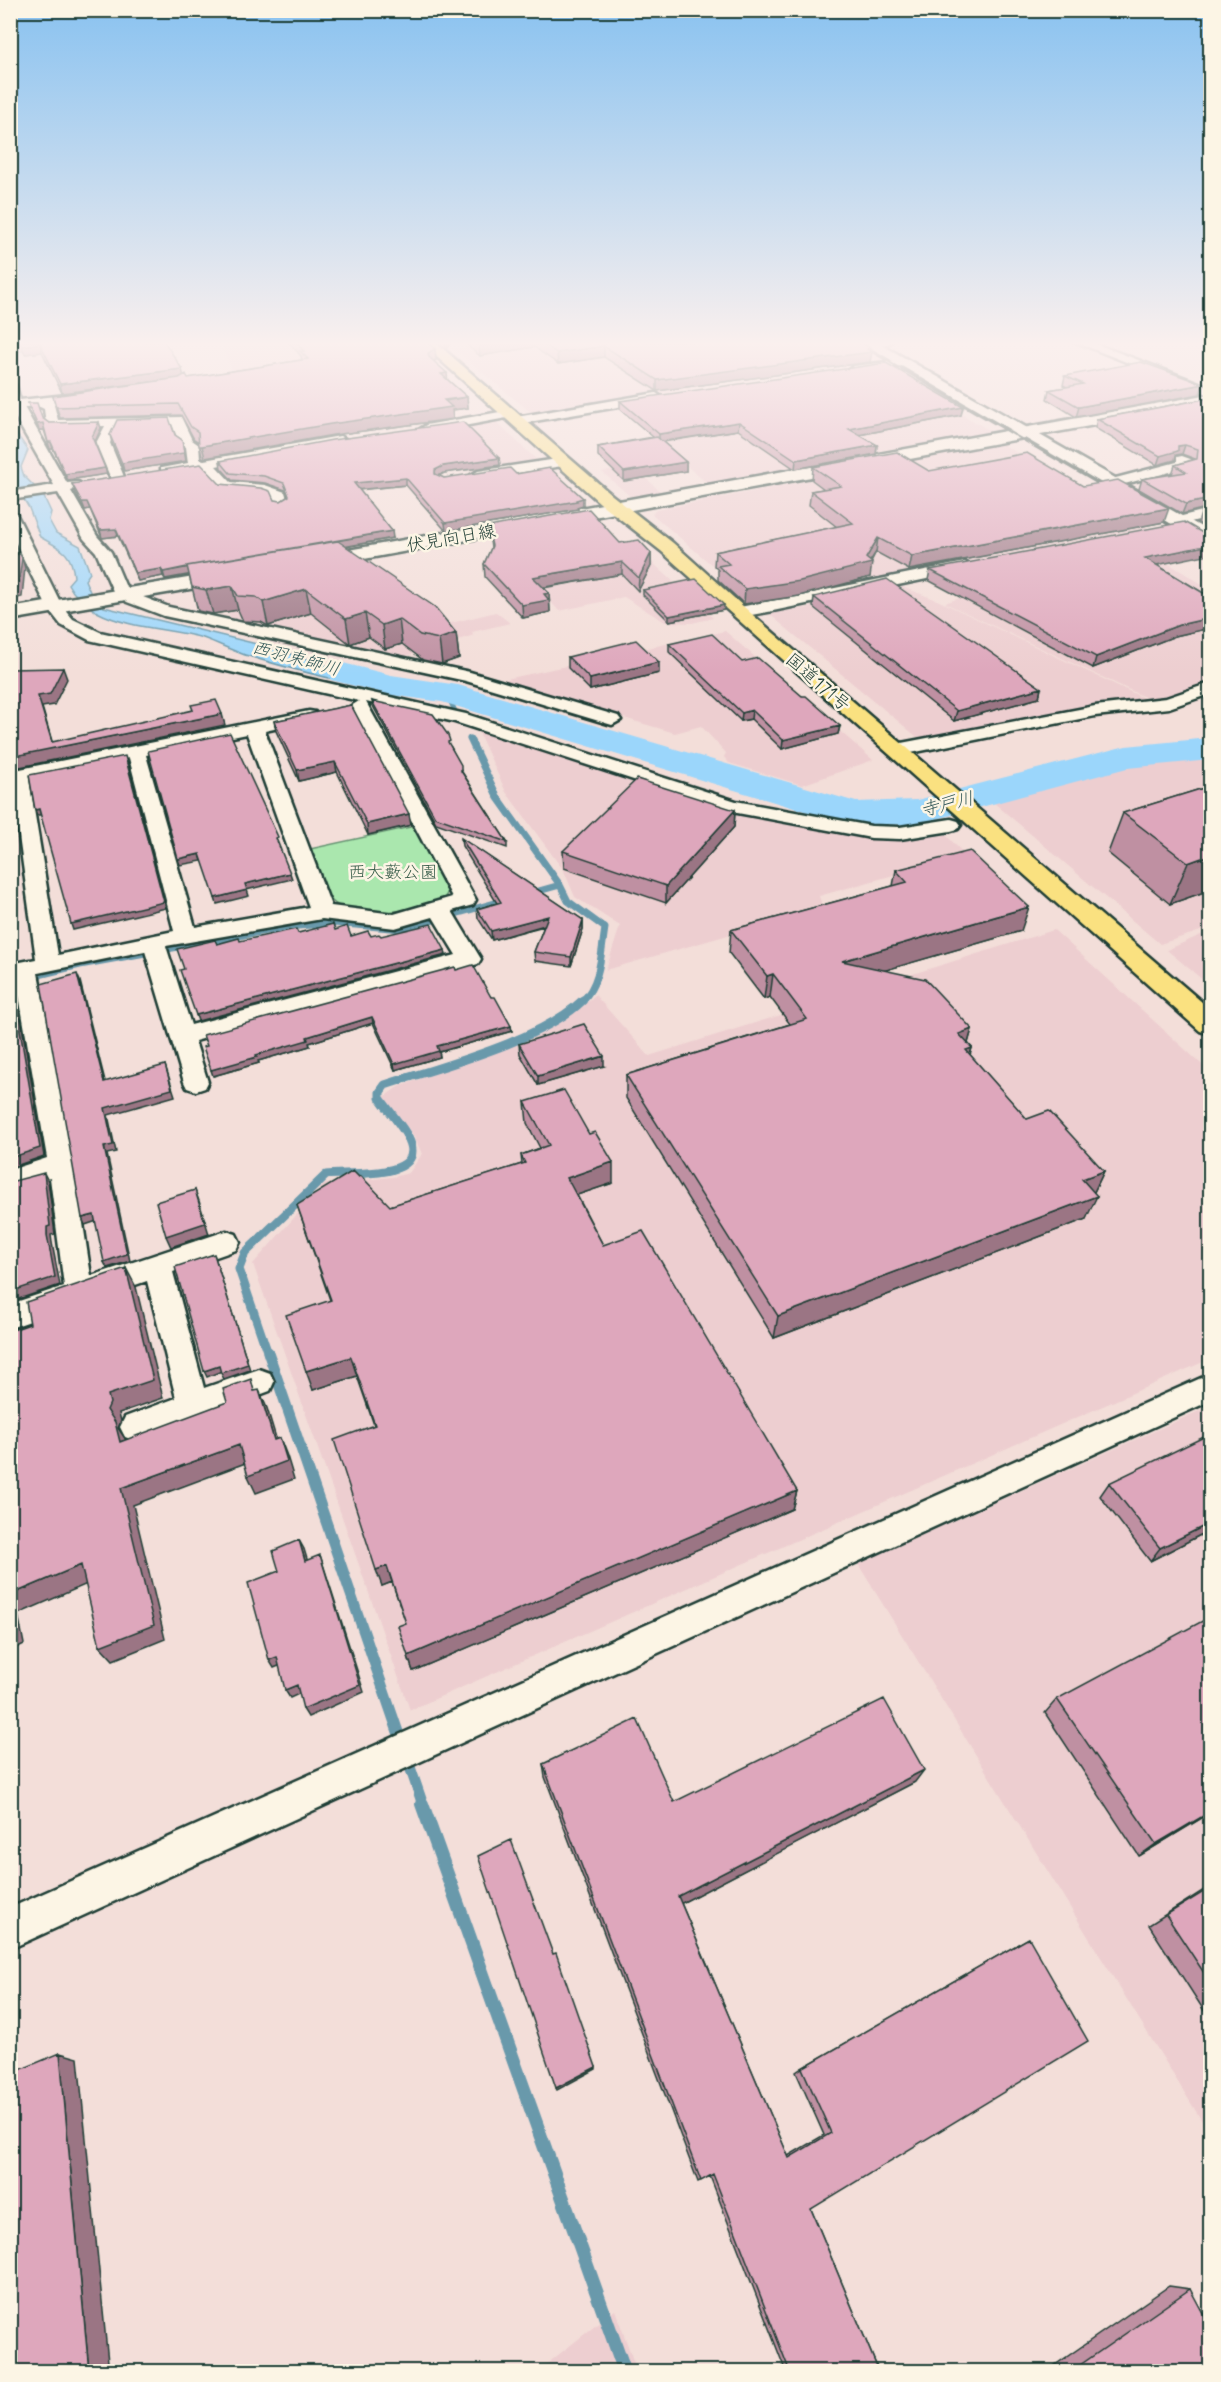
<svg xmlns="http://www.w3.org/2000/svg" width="1221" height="2382" viewBox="0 0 1221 2382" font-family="Mynerve,'Klee One',sans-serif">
<rect width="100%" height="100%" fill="#f3ded9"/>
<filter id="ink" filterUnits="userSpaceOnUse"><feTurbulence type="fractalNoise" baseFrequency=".0167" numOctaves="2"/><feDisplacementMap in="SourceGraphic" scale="12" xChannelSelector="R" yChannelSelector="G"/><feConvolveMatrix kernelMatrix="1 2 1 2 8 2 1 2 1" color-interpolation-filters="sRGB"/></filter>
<g filter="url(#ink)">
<path fill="#edced0" d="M219 341H407L235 376Z
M505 341H623L697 388 534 415 454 349Z
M884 369 994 433 863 453 836 461 708 484 616 406Z
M494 420 541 464 476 474 426 431Z
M1002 444 1152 530 972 565 953 552 968 564 760 606 652 514 656 510Z
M634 467 662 493 631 497 602 472Z
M1127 538 1210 589V683L1153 701 945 603Z
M640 551 713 618 692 623 665 622 624 597 559 611 522 571Z
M280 574 305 616 296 620 307 616 281 574 435 627 496 612 510 623 472 632 474 635 400 658 231 622 222 585Z
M897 585 937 600 1152 702 1093 706 1047 713 948 739 922 741 768 613 806 608Z
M725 631 873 760 802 785 729 763 724 757 726 753 701 726 675 733 498 681Z
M477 729 722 806 844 835 896 841 946 835 965 855 819 896 823 908 606 970 620 926 575 897 564 871 506 792Z
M1210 757V928L1160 944 993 802 1153 760Z
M1054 930 1210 1072V1359L410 1710 253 1264 324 1184 393 1177 409 1173 422 1154 414 1136 384 1097 398 1087 537 1036 582 1007 595 995 649 1056Z
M1210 931V986L1167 950Z
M1210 1406V2134L858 1564Z
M615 2310 637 2371H538Z"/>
<path fill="#aae7ae" stroke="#649271" stroke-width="1.5" d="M415 826 448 892 442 902C416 909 354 922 332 901 324 893 315 861 310 849Z"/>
<path fill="#9bd6fb" stroke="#6999ab" stroke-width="1.5" d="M11 426 28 450 21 467 24 476 43 495 51 512 49 520 56 533 80 546 90 573 85 580 91 594 104 607 269 647 363 677 393 683 418 684C392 700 278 665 245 655 231 650 217 643 203 638 168 628 130 629 97 612 85 605 74 596 68 584L74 577C72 551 59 548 40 537L29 508 11 478 13 454Z"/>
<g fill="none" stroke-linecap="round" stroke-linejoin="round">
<path stroke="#6999ab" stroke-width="5" d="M446 692 455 711"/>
<path stroke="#6999ab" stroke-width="7" d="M470 739 498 798 560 885 568 901 605 928C601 953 601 983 582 1001
M528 894 560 885
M10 982 80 965 287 927 333 923 402 929 509 899"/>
<path stroke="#6999ab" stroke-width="9" d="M268 1354 239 1269 245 1253 326 1175C346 1172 421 1180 411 1145 408 1132 388 1110 380 1098V1092L385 1085C442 1066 541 1041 583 1000"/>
<path stroke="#6999ab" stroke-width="11" d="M268 1352 423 1805"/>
<path stroke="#6999ab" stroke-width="14" d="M422 1804 625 2372"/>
<path fill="#9bd6fb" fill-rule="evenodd" d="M343 663 391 675 458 685 856 802 917 800 1126 746 1210 738V760L1127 768 918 824 854 826 442 702 391 695 331 680 326 673 331 666Z"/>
<g stroke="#1f3d34" stroke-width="5">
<path id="minor" d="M867 341H893L887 344 867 345Z
M1073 341H1088L1210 387V395Z
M904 360 910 363 908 365 854 374 848 370 854 366Z
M10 382 16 385 20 400 94 392V398L54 405 58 420 181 417 192 440 199 445 200 459 204 460 340 436 347 440 340 444 216 466 231 482 265 485 285 492 288 502 281 506 276 505 273 497 263 493 222 489 204 468 161 474V468L188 463 186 447 179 442 172 424 118 426 110 443 125 479 118 483 111 479 96 443 105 426 52 428 46 424 44 409 40 407H24L67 483 78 482 85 486 71 491 97 536 111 552 125 585 138 595 169 607 470 672 618 716 621 720 612 725 466 681 164 616 127 602 113 591 96 552 84 539 58 493 10 500V492L54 485 10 408Z
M656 393 662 397 660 400 517 424 513 423 512 417 426 433 420 429 426 425 511 410 515 411 516 417Z
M1182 456 1193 460V466L1113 487 1106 483 1108 480 1177 462V457Z
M564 458 571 462 569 465 478 479 471 475 478 471Z
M1210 509V517L1179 525 1172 521 1174 518Z
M10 511 17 515 62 606 73 619 100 632 466 714 736 801 871 826 900 827 951 819 958 821 961 825 958 829 951 831 900 839 871 838 732 812 455 722 366 702 476 900 473 905 452 911 481 959 478 964 195 1041 208 1082 205 1088 196 1091 187 1088 184 1082 145 951 38 973 74 1164 91 1276 226 1231 236 1234 240 1242 236 1250 173 1272 204 1388 259 1369 270 1373 274 1382 270 1391 136 1441 125 1437 120 1427 125 1417 176 1398 147 1281 10 1328V1304L64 1286 50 1178 10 1190V1170L47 1158 16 978 10 979V964L36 959 10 771 309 711 315 712 318 716 315 720 265 731 331 906 394 914 452 897 351 706 359 701 89 640 61 625 47 607 10 531ZM247 734 309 907 195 927 146 755ZM129 758 174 931 58 955 29 779ZM433 917 456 955 191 1025 166 946 322 919 395 928Z
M965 562 973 567 970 570 768 612 740 617 732 612 740 607Z
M1210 683V694L1169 708 1095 716 896 756 887 750 896 744 1095 706 1166 698Z
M1210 1374V1401L10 1949V1908Z"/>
</g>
<g stroke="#1f3d34" stroke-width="5">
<path id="tertiary" d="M859 341H875L1210 532V544L1204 543Z"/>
</g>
<g stroke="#1f3d34" stroke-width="5">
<path id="secondary" d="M1210 394V404L315 568 306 562 315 556Z
M235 570 242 572 245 576 242 580 10 620V608Z"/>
</g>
<g stroke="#1f3d34" stroke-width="5">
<path id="trunk" d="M419 341H434L612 495 673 543 754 616 1210 1009V1034L1200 1031 661 551 600 503Z"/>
</g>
<use href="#minor" fill="#fcf5e5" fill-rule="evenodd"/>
<use href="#tertiary" fill="#fcf5e5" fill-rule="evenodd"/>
<use href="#secondary" fill="#fcf5e5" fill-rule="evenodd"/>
<use href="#trunk" fill="#fae180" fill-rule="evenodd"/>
<path stroke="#1f3d34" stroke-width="2" d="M853 341 1112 492"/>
<path stroke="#1f3d34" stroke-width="3" d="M1151 514 1210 549"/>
</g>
<path fill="#bf90a2" stroke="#1f3d34" stroke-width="1.5" d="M12 341 182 369 183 376 188 378 302 360 301 356 288 341H426L435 349 436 360 434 361 448 380 467 397 468 408 452 410 453 419 333 435 205 458 202 457 199 442 194 439 181 415 60 418 53 396 178 379 62 393 42 352 25 354 23 351H16Z
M436 341H453L446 349Z
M462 341H858L870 351V362L657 391 604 357 558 364 534 347 480 356Z
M1065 376 1203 384 1200 394 1076 417 1047 399 1049 390 1067 387 1063 385Z
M1210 398V507L1182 514 1139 489 1142 479 1172 474 1175 465 1195 459 1182 454 1176 455 1175 460 1157 465 1095 428 1097 419Z
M620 401 963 407 961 415 859 435 877 445 876 454 795 469 738 430 663 442 686 462V471L624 481 598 456V447L653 437 620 409Z
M28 403 42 418 49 423 101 428 94 443 107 474 68 480 53 449H50L44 430H39Z
M110 435H175L182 440 186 461 124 471 112 443Z
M499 458 500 465 444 473 439 476 444 478 516 474 583 505 577 507 578 509 446 531 406 485 359 490 393 538 346 547 456 633 459 658 442 664 423 660 402 644 385 649 369 637 350 644 311 613 268 626 261 622 243 621 238 610 213 614 198 611 189 575 165 579 163 576 138 581 118 536 102 538 90 509 85 510 75 492 72 484H220L274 500 281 501 288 496 286 490 265 483 232 480 221 468 220 461Z
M813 467 929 471 1083 486 1164 522 909 570 876 552 871 562 870 577 799 596 744 604 718 580V570L714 566 715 552 837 527 809 505 811 491 824 489 812 480Z
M1210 510V530L1198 523 1201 513Z
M488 527 620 543 651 553V566L638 591 622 574 543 588 549 593 550 612 523 618 485 577 484 564 491 548Z
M1206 535 1157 565 1210 597V628L1175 636 1093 668 928 580 930 570Z
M643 590 724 610 669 621 643 595Z
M814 597 1041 688 1039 698 954 721 813 607Z
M669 644 742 662 802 696 840 726 838 734 782 749 751 719 741 721 669 652Z
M568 657 659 673 590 690 568 668Z
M372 701 451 747 462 772 507 842V848L436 823 373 706Z
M351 705 411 825 368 835 337 772 299 781 276 731 274 721Z
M1210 786V890L1170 904 1108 853 1123 813Z
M735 810 734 827 666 903 564 868 563 851Z
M461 838 583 920V929L571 966 535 961 534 952 544 926 492 940 478 918 477 909 497 903 462 846Z
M896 870 1021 931 885 970 972 1029 968 1043 972 1048 970 1055 1027 1119 1104 1171 1094 1192 1086 1219 774 1338 626 1098V1075L790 1024 770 997 764 999 729 953 731 930 893 886Z
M456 970 491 997 512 1031 439 1052 440 1057 395 1070 373 1023 309 1043 310 1046 258 1061 259 1063 213 1076Z
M519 1044 604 1066 538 1085 520 1054Z
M525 1102 613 1183 577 1195 603 1245 797 1491 792 1509 413 1671 408 1656 406 1623 392 1582 382 1586 374 1425 357 1376 313 1390 330 1300 297 1205 390 1206 522 1164 521 1155 540 1148 527 1123Z
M1109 1483 1210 1530 1150 1561 1100 1496Z
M1057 1699 1210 1813 1139 1856 1045 1713Z
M543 1764 674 1802 915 1782 681 1903 788 2156 824 2135 796 2072 802 2068 1029 1938 811 2209 879 2372H786L710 2176 698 2182 545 1777Z
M1210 1886V2020L1149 1925Z
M1169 2286 1190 2289 1210 2372H1045Z"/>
<path fill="#9b7584" stroke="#1f3d34" stroke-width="1.5" d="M445 341H453L446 349Z
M509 341H534V347L480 356 479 345Z
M40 343 42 352 25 354 22 346Z
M604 346V357L558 364 557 353Z
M871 348 870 352H872L870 362 657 391V380Z
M435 349 436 360 429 364 428 353Z
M182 369 184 378 62 393 60 384Z
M447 373 448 384 441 374Z
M1203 384 1200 394 1076 417 1079 407Z
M467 397 468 408 452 410 453 419 333 435 205 458 202 446Z
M963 407 961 415 848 437 849 429Z
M99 422 101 428 94 444 92 437Z
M739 422 738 430 659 442V434Z
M43 423 45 430H39L37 424Z
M182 440 186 461 124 471 122 463Z
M48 442H51L53 449H50Z
M877 445 876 454 795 469 796 460Z
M1185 445 1182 454 1176 455 1175 460 1157 465 1160 456 1178 446Z
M499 458 500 465 444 473 436 477 435 470 443 466Z
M686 462V471L624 481V472Z
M105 468 107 474 68 480 65 474Z
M406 478V485L355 490 354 483Z
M583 498V505L577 507 578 509 446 531 445 523Z
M1210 499V507L1182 514 1186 504Z
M82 502H87L90 509 85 510Z
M1169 508 1164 522 909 570 912 556Z
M116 529 118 536 102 538 100 530Z
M392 531 393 538 165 579 163 572Z
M878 538 876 552 869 563H872L870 577 799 596 744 604 745 589 866 558Z
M13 542 17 552 18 565 14 555Z
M1210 545V554L1142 568 1145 558Z
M651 553V566L638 591 639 578Z
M22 558 25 568 22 597 10 600V588Z
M622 562V574L533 589V577Z
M161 569 163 576 138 581 135 573Z
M232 586 238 610 213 614 206 590Z
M306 589 311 613 268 626 263 602Z
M549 593 550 612 523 618 522 605 544 594Z
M724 605V610L669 621V616Z
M365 613 369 637 350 644 346 619Z
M1210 618V628L1175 636 1093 668 1096 657 1179 625Z
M399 619 402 644 385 649 382 625Z
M456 633 459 658 442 664 439 639Z
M659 662V673L590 690V679Z
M63 668 67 679 54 705 42 707 54 748 222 714 225 725 10 769V757L38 696Z
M1041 688 1039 698 954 721 957 711Z
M752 710 751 719 741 721 742 713Z
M840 726 838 734 782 749 783 740Z
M127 762 166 908 73 930 71 924Z
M335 762 337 772 299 781 297 770Z
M10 788 15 820 10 821Z
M39 809 41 815H37L35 810Z
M735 810 734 827 666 903V886Z
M409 814 411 825 368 835 367 824Z
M200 854 202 861 180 865 178 859Z
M1210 855V890L1170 904 1188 863Z
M290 873 292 879 246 890 245 884Z
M10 886 15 909 10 910Z
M247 890 249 896 217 904 215 898Z
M1029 907 1021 931 838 984 842 961Z
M548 916V924L492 940 491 931Z
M583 920V929L571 966V957Z
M445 950 446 955 198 1021 196 1015Z
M77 974 80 981 107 1089 104 1082Z
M773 974 770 997 764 999 767 976Z
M13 989 17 997 44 1156 10 1168Z
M372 1017 373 1023 309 1043 310 1046 258 1061 259 1063 213 1076 211 1070 256 1055 307 1037Z
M511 1026 512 1031 439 1052 440 1057 395 1070 394 1064 437 1046Z
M972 1029 966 1050 972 1048 965 1071 959 1034Z
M604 1056V1066L538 1085V1076Z
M165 1065 175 1096 108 1115 116 1152 107 1154 130 1261 107 1268 104 1262 105 1108Z
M613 1162V1183L568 1198 567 1178Z
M1104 1171 1093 1194 1082 1179Z
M44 1173 48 1181 55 1234 51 1235 52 1243 60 1285 10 1302V1292L47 1235Z
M195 1190 199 1201 209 1234 171 1247 166 1236Z
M1097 1196 1086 1219 774 1338 778 1316Z
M94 1215 97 1221 85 1225 82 1218Z
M214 1254 250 1370 224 1379 221 1373Z
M126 1268 136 1287 163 1398 119 1413 121 1421 118 1428 126 1440 120 1442 107 1410 108 1395Z
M351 1357 357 1376 313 1390 306 1371Z
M219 1366 222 1371 207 1377 204 1371Z
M259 1390 267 1408 282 1458 274 1440Z
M280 1438 287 1456 294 1479 256 1493 248 1476Z
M239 1445 248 1462 133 1505 165 1639 113 1660 100 1646 121 1488Z
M797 1491 792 1509 413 1671 408 1656Z
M1210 1523V1530L1150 1561 1160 1548Z
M299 1540 304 1549 310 1569 305 1561Z
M320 1555 323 1564 364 1692 308 1717 303 1709Z
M81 1565 94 1581 18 1614 24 1644 10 1651V1595Z
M387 1566 392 1582 382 1586 376 1570Z
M277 1657 281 1665 274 1668 269 1660Z
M297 1685 301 1693 290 1698 285 1690Z
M924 1770 915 1782 676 1906 678 1896Z
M1210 1812V1813L1139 1856 1156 1844Z
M60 2053 78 2058 109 2372H89Z
M596 2067V2069L557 2090 556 2088Z"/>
<path fill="#dea7bc" stroke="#1f3d34" stroke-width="1.5" d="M12 341H164L182 369 60 384 40 343 22 346 21 343H13Z
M295 341H426L435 349 428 353 429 357 447 373 441 374 467 397 444 400 452 407 331 424 202 446H199L198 432 191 427 178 404 56 407 53 396 179 378 186 374 188 378 308 359 300 351H304Z
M473 341H509L479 345Z
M539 341H858L871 348 867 349 872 352 657 380 604 346 557 353Z
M1141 362 1203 384 1079 407 1049 390 1083 384 1065 376Z
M886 363 963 407 849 429 877 445 796 460 739 422 659 434 620 401Z
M1210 398V499L1186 504 1142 479 1186 472 1175 465 1197 459 1198 449 1185 445 1178 446V451L1160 456 1097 419Z
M28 403H37L42 418 49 423 99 422 92 437 105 468 65 474 51 442H48L43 423 37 424Z
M169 418 175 435 182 440 184 453 122 463 110 435 117 420Z
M463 422 499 458 443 466 435 470V474L444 478 510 468 516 474 550 468 583 498 576 500 577 501 445 523 406 478 354 483 392 531 187 566V567L163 572 161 569 135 573 116 529 100 530 87 502H82L72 484 201 464 220 484 261 488 270 491 274 500 281 501 289 496 284 483 264 476 230 473 220 461 332 440Z
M657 437 686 462 624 472 598 447Z
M897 452 929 471 1027 453 1083 486 1118 480 1169 508 912 556 878 538 866 558 872 563 800 581 745 589 718 566 729 564 715 552 853 523 811 491 841 486 813 467Z
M589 509 620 543 639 540 651 553 639 578 622 562 533 577 549 593 544 594 549 600 522 605 484 564 492 546 488 527Z
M1210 510V518L1201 513Z
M1184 522 1206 535H1210V545L1145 558 1210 597V618L1179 625 1096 657 930 570Z
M338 541 435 607 456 633 439 639 420 635 399 619 382 625 365 613 346 619 306 589 263 602 256 597 238 596 232 586 206 590 192 587 187 566Z
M13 542 14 555 20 554 22 558 18 587 10 588V543Z
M696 579 724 605 669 616 643 590Z
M887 579 1041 688 957 711 814 597Z
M712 634 742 662 758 658 802 696H806L840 726 783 740 752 710 742 713 669 644Z
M636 640 659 662 590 679 568 657Z
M63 668 50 694 38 696 52 742 193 710 191 705 216 700 222 714 10 757V669Z
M372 701 433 714 448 735 450 741 448 742 461 765V771L507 842 435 817Z
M351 705 409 814 367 824 335 762 297 770 274 721Z
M230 733 278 837 276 838 290 873 245 884 247 890 215 898 200 854 178 859 148 751Z
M125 756 164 902 71 924 39 809 35 810 29 775Z
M637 779 735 810 666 886 563 851Z
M1210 786V855L1188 863 1123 813Z
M461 838 583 920 571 957 534 952 548 916 491 931 477 909 501 902Z
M970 851 1029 907 842 961 925 979 972 1029 959 1034 972 1048 966 1050 1027 1119 1049 1111 1104 1171 1082 1179 1097 1196 778 1316 626 1075 807 1019 773 974 767 976 731 930 907 882 896 870Z
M333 924 335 930 347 926 351 936 368 931 371 936 379 934 381 936 431 924 445 950 196 1015 180 970 184 969 177 949 215 940 217 944 239 938 240 941 296 929 298 933Z
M473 965 491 997H495L511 1026 437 1046 439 1051 394 1064 372 1017 307 1037 308 1040 256 1055 257 1057 211 1070 203 1047 207 1046 203 1035 455 967 456 970Z
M77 974 104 1082 165 1065 172 1089 105 1108 113 1145 104 1147 127 1254 104 1262 94 1215 82 1218 41 984Z
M10 985 13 989 40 1148 10 1158Z
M584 1024 604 1056 538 1076 519 1044Z
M564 1090 589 1134 595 1132 613 1162 567 1178 603 1245 643 1231 797 1491 408 1656 398 1626 406 1623 387 1566 376 1570 334 1440 375 1425 351 1357 306 1371 286 1315 331 1300 297 1205 353 1171 359 1177 361 1176 390 1206 525 1163 521 1155 549 1145 525 1102Z
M44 1173 50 1226 47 1227V1235L55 1277 10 1292V1182Z
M195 1190 205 1223 166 1236 156 1202Z
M214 1254 248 1364 221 1373 219 1366 204 1371 175 1267Z
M126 1268 153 1380 108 1395 110 1403 107 1410 115 1422 120 1442 227 1402 223 1389 251 1379 254 1391 259 1390 274 1440 280 1438 287 1461 248 1476 239 1445 121 1488 154 1625 100 1646 81 1565 10 1595V1331L30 1324 26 1302Z
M1210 1434V1523L1160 1548 1109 1483Z
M299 1540 305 1561 320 1555 360 1685 303 1709 297 1685 285 1690 277 1657 269 1660 248 1583 279 1571 273 1551Z
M1210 1617V1812L1156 1844 1057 1699Z
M884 1699 924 1770 678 1896 789 2158 831 2133 802 2068 1029 1938 1088 2041 811 2209 879 2372H790L713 2174 701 2181 543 1764 637 1719 674 1802Z
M511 1840 553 1954 556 1953 596 2067 556 2088 478 1856Z
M1210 1888V1982L1166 1915Z
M60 2053 89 2372H10V2074Z
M1190 2289 1210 2326V2372H1070Z"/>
</g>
<linearGradient id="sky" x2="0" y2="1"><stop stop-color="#89c2f0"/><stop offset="0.51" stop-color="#faf0ee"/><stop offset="1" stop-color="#faf0ee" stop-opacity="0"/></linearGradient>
<rect width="1221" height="674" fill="url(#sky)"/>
<g text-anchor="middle" stroke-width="5" stroke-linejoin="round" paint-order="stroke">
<g font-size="18" fill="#1f3d34" stroke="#fcf5e5">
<text transform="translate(451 538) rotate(-10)" y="6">伏見向日線</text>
<text transform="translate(818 682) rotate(41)" y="6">国道171号</text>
</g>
<g font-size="18" font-style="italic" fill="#385c5c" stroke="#fcf5e5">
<text transform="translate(296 658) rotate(15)" y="6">西羽束師川</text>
<text transform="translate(947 804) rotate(-14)" y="6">寺戸川</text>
</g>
<g font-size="18" fill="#3b5f4c" stroke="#fcf5e5">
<text x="393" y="878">西大藪公園</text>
</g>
</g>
<rect width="1221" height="2382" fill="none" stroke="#fcf5e5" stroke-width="36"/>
<rect x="18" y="18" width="1185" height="2346" fill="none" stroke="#1f3d34" stroke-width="2" filter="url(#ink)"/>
</svg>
